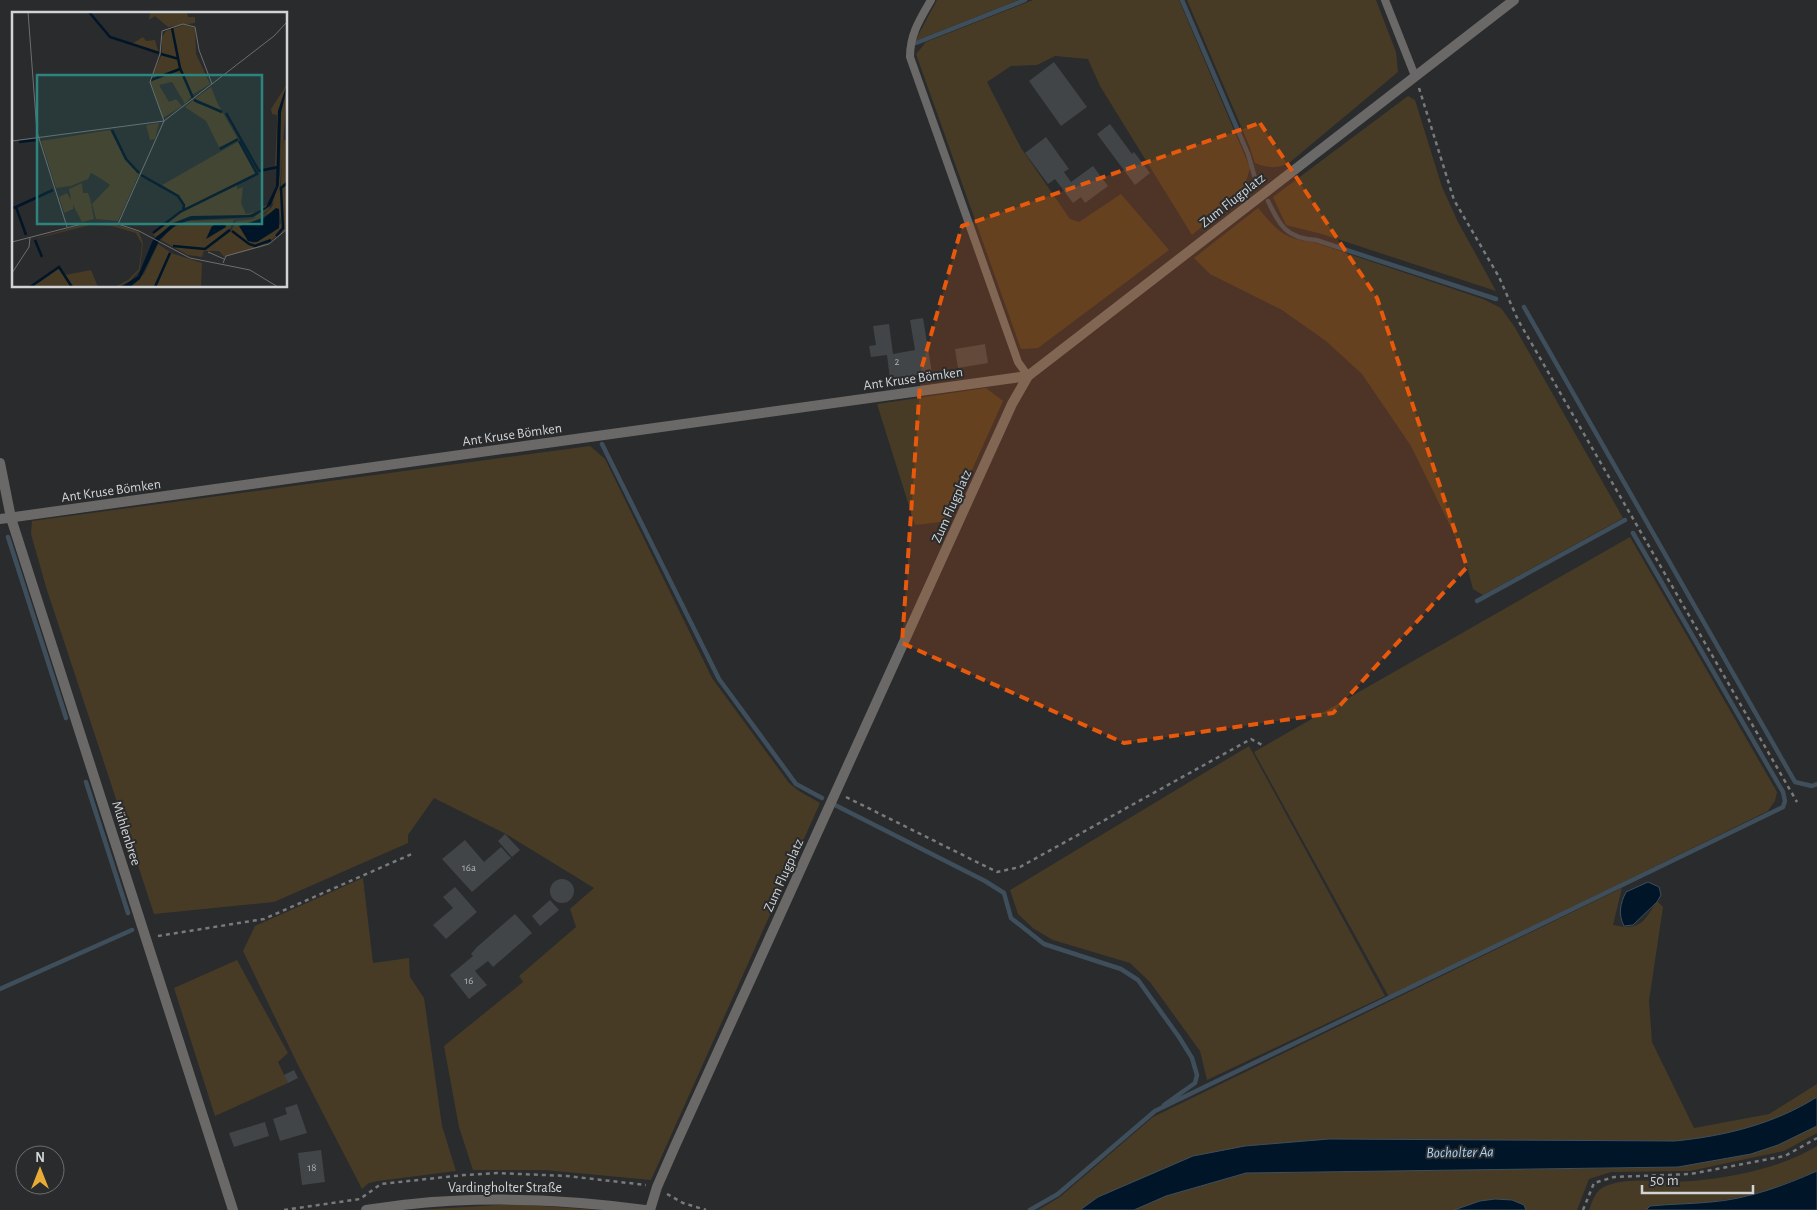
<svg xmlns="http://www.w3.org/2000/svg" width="1817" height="1210" viewBox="0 0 1817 1210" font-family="'Alegreya Sans',sans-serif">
<rect width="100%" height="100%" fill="#292b2d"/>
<path fill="#473b26" d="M937 0H1018L915 41Z
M1033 0H1179L1250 168 1243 192 1192 235 1100 86 1088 59 1055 56 1037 65 1011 66 987 82 1021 148 1070 219 1079 222 1121 194 1169 250 1038 348 1021 349 916 54 926 42Z
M1187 0H1376L1396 52 1398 72 1289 163C1276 169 1268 168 1255 163L1249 145Z
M1408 96 1415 100 1442 187 1458 222 1496 291 1322 234 1286 225 1273 197Z
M1258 208C1277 230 1283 239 1313 242L1483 299 1501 308 1514 326 1623 518 1483 595 1473 589 1463 552 1411 446 1362 374 1326 341 1282 310 1210 274 1194 258Z
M986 388 1003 401 949 521 915 525 877 404Z
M590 446 605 459 712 678 789 783 799 791 820 803 651 1180 545 1170H473L459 1127 444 1046 523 982 519 976 576 927 570 909 594 888 506 834 434 798 408 835V843L274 902 154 914 46 587 31 534 32 521Z
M1630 537 1777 792 1775 801 1768 811 1389 997 1254 752Z
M1249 746 1385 996 1207 1080 1200 1051 1150 982 1130 963 1053 940 1034 929 1018 914 1010 890Z
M363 878 373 963 409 958 410 977 424 998 442 1126 456 1171 378 1181 369 1183 362 1189 297 1063 243 951 255 926Z
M1622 888 1613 925C1640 931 1644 922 1657 901L1663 907 1649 1001 1652 1042 1694 1128 1769 1114 1817 1084V1097C1774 1124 1725 1136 1675 1141L1329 1139 1245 1146 1098 1197 1080 1210H1038L1060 1197 1153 1117Z
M237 960 288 1053 278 1062 288 1083 215 1116 174 988Z
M1817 1126V1133L1784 1151 1690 1171 1611 1172 1589 1179 1577 1210H1526L1524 1205 1480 1201 1454 1210H1134L1166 1196 1246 1173 1678 1167 1751 1154 1778 1145Z
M1817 1146V1171L1758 1194 1711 1202 1650 1206 1646 1210H1589C1593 1200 1595 1190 1606 1186 1629 1176 1667 1183 1693 1181 1735 1177 1781 1168 1817 1146Z
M515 1204 598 1210H416Z"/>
<path fill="#001527" stroke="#3f4e5b" d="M1648 882 1659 887 1661 895 1657 902 1633 925 1624 926C1618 914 1620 904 1626 892Z
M1817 1097V1126L1778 1145 1751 1154 1678 1167 1246 1173 1166 1196 1134 1210H1080L1098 1197 1193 1156 1245 1146 1329 1139 1675 1141C1725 1136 1774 1124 1817 1097Z
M1817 1171V1210H1646L1650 1206C1670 1204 1691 1204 1711 1202 1748 1199 1783 1186 1817 1171Z
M1495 1199 1512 1200 1524 1205 1526 1210H1454L1480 1201Z"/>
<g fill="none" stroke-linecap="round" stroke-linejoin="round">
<path stroke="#3f4e5b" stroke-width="4.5" d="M1182 0 1248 154 1257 185
M916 43 1025 0
M1268 201C1280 226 1286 238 1316 240L1496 299
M1524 307 1795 782 1812 786 1817 784
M602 444 719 679 796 784 822 798
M8 537 66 718
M1477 601 1625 520
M86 782 128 913
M835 805 985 881 1004 893 1011 918 1044 944 1121 969 1138 980 1179 1037 1192 1058 1197 1075 1195 1083 1164 1105
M0 989 132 930
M1030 1210 1058 1194 1155 1111 1783 807 1785 801 1783 792 1633 533"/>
</g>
<path fill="#424547" d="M1054 62 1087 107 1061 126 1029 81Z
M1110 124 1132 154 1134 152 1150 173 1135 185 1097 134Z
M1046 137 1069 169 1064 172 1071 182 1093 166 1108 186 1085 203 1081 197 1073 203 1055 179 1048 184 1025 153Z
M923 318 932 373 890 379 887 355 871 357 869 346 876 345 873 326 889 324 893 354 915 350 910 320Z
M985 344 988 363 958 368 955 349Z
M505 834 520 850 512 857 498 841Z
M465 840 484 862 501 847 511 858 472 892 442 859Z
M550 891a12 12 0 1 1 24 0a12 12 0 1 1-24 0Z
M455 887 477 912 446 939 433 925 453 908 443 897Z
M550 900 559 910 540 926 532 916Z
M515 914 532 933 493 967 488 961 475 971 487 985 469 999 450 975 473 956 471 954 477 947Z
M294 1070 298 1078 288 1083 284 1075Z
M297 1104 307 1133 280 1141 273 1119 287 1114 285 1108Z
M265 1122 269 1136 234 1147 229 1133Z
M321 1150 325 1182 302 1185 298 1153Z"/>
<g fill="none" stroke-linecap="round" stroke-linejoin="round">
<path stroke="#787a7c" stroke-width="2.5" stroke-dasharray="4 4" stroke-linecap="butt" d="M1419 88 1454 200 1499 277 1518 320 1797 802
M846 797 997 872 1020 867 1251 739 1264 746
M158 936 264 919 414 853
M667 1194 683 1203 706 1210
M284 1210 360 1199 381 1184 464 1175 497 1173 567 1176 646 1185
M1583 1210 1594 1183 1614 1177 1691 1174 1785 1156 1817 1138"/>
<path stroke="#6a6967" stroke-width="8" d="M931 0C920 19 910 34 910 57L1018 362 1028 376
M1385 0 1415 76"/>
<path stroke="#6a6967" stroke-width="10" d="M0 463 11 518 233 1210
M0 519 1028 376
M650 1210 657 1187 675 1146 1012 404 1028 376 1514 0"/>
<path stroke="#6a6967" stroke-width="10" d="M366 1210C459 1195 551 1197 645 1210"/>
</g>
<path fill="#e8590c" fill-opacity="0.2" stroke="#e8590c" stroke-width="4" stroke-dasharray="10 6" stroke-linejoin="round" d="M1260 123 1377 298 1467 567 1333 713 1124 743 902 643 921 370 962 226Z"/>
<g text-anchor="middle" stroke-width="4" stroke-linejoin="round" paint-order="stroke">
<g font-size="11" fill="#adb0b1">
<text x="897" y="365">2</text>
<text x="469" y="871">16a</text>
<text x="469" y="984">16</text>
<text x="312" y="1171">18</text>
</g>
<g font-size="14" fill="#d1d3d4" stroke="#292b2d">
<text transform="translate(1232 200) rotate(-38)" y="5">Zum Flugplatz</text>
<text transform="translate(913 378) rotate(-8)" y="5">Ant Kruse Bömken</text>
<text transform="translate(512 434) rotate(-8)" y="5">Ant Kruse Bömken</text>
<text transform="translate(111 490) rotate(-8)" y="5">Ant Kruse Bömken</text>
<text transform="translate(951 506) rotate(-66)" y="5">Zum Flugplatz</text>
<text transform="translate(127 833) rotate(72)" y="5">Mühlenbree</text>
<text transform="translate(783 875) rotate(-66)" y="5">Zum Flugplatz</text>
<text x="505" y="1192">Vardingholter Straße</text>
</g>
<g font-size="15" font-style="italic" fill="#a5d3f9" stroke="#292b2d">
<text transform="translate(1460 1152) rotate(-1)" y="5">Bocholter Aa</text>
</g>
</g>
<g transform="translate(12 12)">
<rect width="275" height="275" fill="#292b2d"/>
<path d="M138 0H175L176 5H183V11L156 15 143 4 137 8ZM172 13 183 16 184 42 198 72 180 83 169 56 163 28 168 56 180 84 173 92 160 70 147 73 157 90 164 87 170 94 151 106 138 68 150 42V25L154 19ZM131 25 134 29 143 28 147 42 118 33ZM275 72 266 99 265 154 257 157 263 154 265 110V103L260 102 259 97ZM199 75 205 90 210 99 184 91 182 87ZM275 80 268 173 266 181 263 188 256 198 246 205 234 207 222 208 218 217 215 218 193 236 219 219 224 209 241 207 253 202 260 195 268 176 275 171V216L250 235 212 245 207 239H192L190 245 176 243 149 228 158 217 175 209 233 207 242 205 259 194 268 163 269 100ZM267 197 269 211 261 220 242 231 236 229 237 211ZM181 88 211 101 226 127 207 135 194 109 173 95ZM147 111 143 127 138 128 134 113ZM98 118 113 147 127 162 106 209 84 207 80 192 98 173 88 166 79 161 76 167 59 174 44 176 29 129ZM271 128H275V170L269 174ZM227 129 245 161 225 172V177L231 175 229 191 234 202 244 200 256 192 262 179 264 156 262 180 258 190 254 195 244 201 232 204H179L143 225 141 222 168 201 197 186 174 196 167 184 150 173ZM70 171 71 181H76L78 186 82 207 70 210 61 193V197L52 201 47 185 55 181 59 188 57 177ZM89 211 109 214 127 220 131 231 128 258 118 269 106 275H103L116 268 127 257 130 232 124 221 100 214 78 213 19 228 69 213ZM146 232 158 240 142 275H118L132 262ZM159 241 190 251 189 275H143ZM47 256 59 275H20L35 265ZM79 258 86 275H61L53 263Z" fill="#473b26" fill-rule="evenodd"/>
<path d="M275 73 269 100 267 173 259 193 241 205 179 208 165 212 148 227 128 267 118 275H109L126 264 141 228 161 211 179 204 238 203 254 195 264 174 266 99ZM264 196 267 197V216L245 230 236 229 227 214 252 206ZM208 211 213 212 214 215 194 227 200 214Z" fill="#001527"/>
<path fill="none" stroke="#001527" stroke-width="2.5" d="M77 0 98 25 147 41M160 16 168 56 181 86M149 42 167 47M139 68 168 57M182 88 210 100M214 101 247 159 266 155M100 118 114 147 127 161M7 130 24 128M208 137 226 127M129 163 166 184 172 193 171 198M4 195 41 178M0 196 4 195 14 223M220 219 237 232 243 234 259 228M141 221 168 200 245 162 227 129M264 224 271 216 269 176 275 171M23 228 30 245M161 234 193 237 218 218M18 275 47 255 60 275M143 275 158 241"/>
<path fill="none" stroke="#6c6e70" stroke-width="1" d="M16 0 25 120 55 215M152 109 138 70 148 42 150 19 171 12 183 15 187 38 200 72M0 129 152 109M106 212 152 109 262 24 275 10M0 230 70 212H106L127 219 178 246 238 258 266 275M196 240 212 247M211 251 214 244 257 232 275 217M0 261 17 235 18 226"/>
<path fill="#2c847d" fill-opacity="0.15" stroke="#2c847d" stroke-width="2.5" d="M25 63H250V212H25Z"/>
<rect width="275" height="275" fill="none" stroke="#d1d3d4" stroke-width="2.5"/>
</g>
<g transform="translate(40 1170)"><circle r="24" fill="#292b2d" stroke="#6c6e70"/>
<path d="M0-4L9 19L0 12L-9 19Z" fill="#e8ab37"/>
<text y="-8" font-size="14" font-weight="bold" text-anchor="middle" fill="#d1d3d4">N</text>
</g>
<path d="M1642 1185v8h111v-8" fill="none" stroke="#d1d3d4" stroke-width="2.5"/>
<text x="1650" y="1185" font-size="15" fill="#d1d3d4" stroke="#292b2d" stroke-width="4" paint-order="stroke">50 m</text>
</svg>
